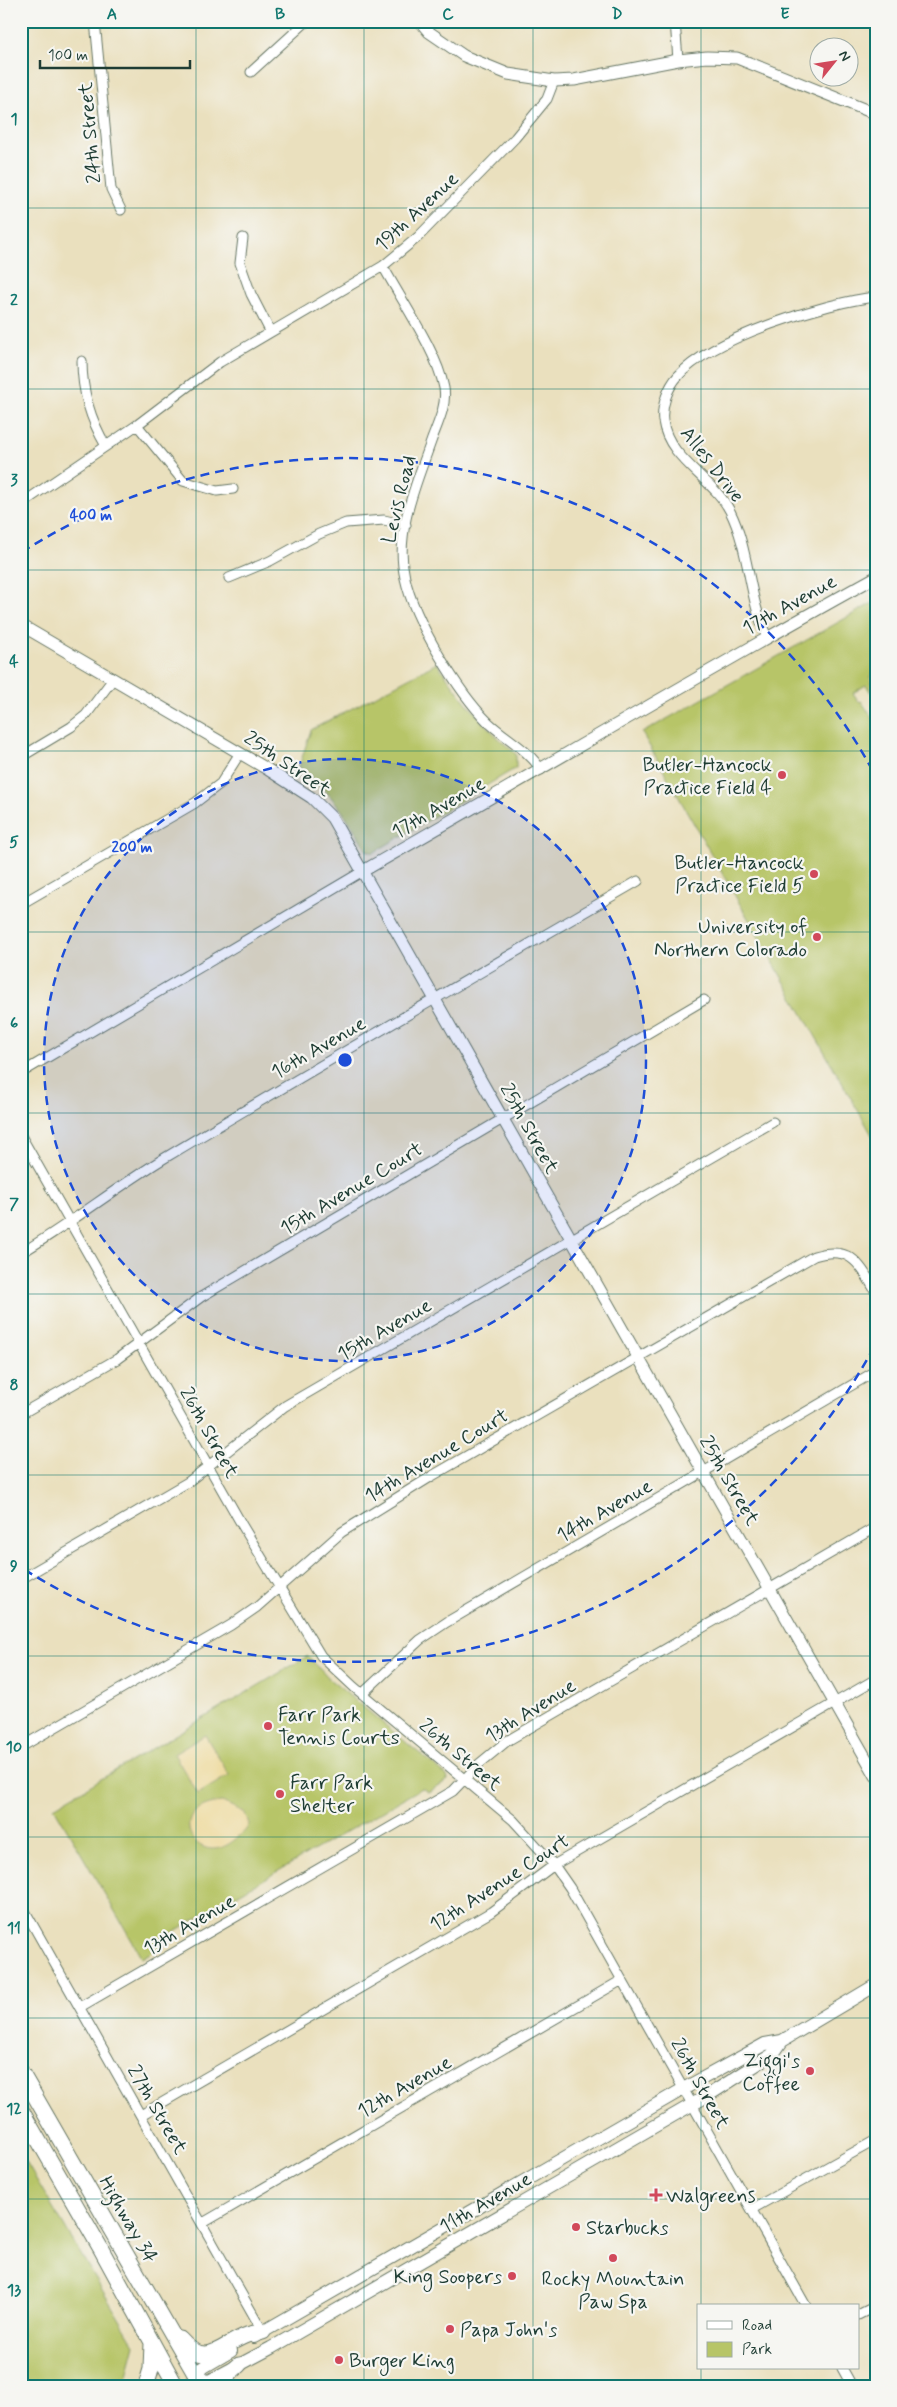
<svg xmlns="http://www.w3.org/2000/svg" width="897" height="2407" viewBox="0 0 897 2407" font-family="Mynerve,sans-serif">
<rect width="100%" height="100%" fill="#f6f6f2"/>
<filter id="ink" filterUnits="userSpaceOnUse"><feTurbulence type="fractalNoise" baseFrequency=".02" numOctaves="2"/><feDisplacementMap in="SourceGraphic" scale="10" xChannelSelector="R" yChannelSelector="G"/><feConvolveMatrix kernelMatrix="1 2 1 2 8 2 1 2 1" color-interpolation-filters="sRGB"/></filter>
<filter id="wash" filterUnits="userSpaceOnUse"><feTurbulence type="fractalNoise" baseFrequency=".0096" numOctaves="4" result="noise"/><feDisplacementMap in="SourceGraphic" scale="20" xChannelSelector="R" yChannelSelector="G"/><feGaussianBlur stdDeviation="1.12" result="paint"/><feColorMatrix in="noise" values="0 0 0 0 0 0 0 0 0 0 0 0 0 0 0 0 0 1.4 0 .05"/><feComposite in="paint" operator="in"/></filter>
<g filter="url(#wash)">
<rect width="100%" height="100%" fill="#eae0be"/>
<path fill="#b7c567" stroke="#6b814e" d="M876 601V663L871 677V693L866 685 853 693 859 702 861 701 876 723V1142L642 733Z
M437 663C461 697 484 727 516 754V768L373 853 367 851C344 811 334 796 299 767L311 730Z
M308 1656 328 1678 447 1776 448 1780 428 1792 422 1788 159 1940 165 1944 142 1958 54 1807Z
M21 2154 135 2345 124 2386H21Z"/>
<path fill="#eeda9e" stroke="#868c69" d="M205 1735 229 1775 198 1794 174 1754Z
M222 1802 244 1812 249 1824C246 1832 239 1836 233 1841 196 1871 161 1807 222 1802Z"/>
</g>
<g filter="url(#ink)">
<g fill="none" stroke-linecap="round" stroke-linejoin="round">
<g stroke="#667664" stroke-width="11">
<path id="minor" d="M95 21 111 189 121 210
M675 21 678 60
M251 72 307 21
M243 238 240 263 251 294 270 331
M383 266C401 300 437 351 444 388 447 405 438 423 432 439 417 482 394 532 405 578 414 620 458 692 488 722 505 738 529 750 541 770
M82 361C82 393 90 419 106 446
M137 425 183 481 217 491 233 489
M21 504 137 425 220 362 383 266 418 237 515 138 547 99 554 81
M229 578 270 561 319 534 346 523 384 520 406 525
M767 637C748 597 750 551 730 511 713 478 668 459 663 421 661 406 668 387 678 376 712 338 826 302 876 297
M21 757 71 727 86 715 113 679
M21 904 195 803 221 783 240 753
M21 1073 363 871
M21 1136 242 1525 321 1656 354 1687 513 1820 554 1865 570 1888 806 2306
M21 1253C70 1224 114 1189 163 1159 320 1065 479 973 638 881
M21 1414 117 1359 201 1297 704 1000
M21 1579 188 1482 285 1406 773 1122
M362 1694 420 1640 447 1622 876 1371
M21 1747 231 1625 257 1607 342 1532 432 1476 814 1256C851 1245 859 1263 876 1292
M21 1904 263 2332
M80 2007 453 1791 479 1764 507 1741 876 1527
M141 2115 491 1912 554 1865 876 1679
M752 2209 876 2140
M203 2223 622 1980
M858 2315 876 2306
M842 2368 852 2386"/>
</g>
<g stroke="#667664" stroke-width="13">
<path id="tertiary" d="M420 21 429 32 464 56 508 74 554 81 574 80 678 60 707 57 737 58 876 114
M21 625 267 769 312 798 332 818 876 1776
M363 871C534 774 703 672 876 577"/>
</g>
<g stroke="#667664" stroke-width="14">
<path id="secondary" d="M254 2337 685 2088 765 2044 782 2041 876 1985
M198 2379 202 2368 231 2351
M185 2386 198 2379 209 2381 271 2348 707 2096 773 2054 782 2041"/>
</g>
<g stroke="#667664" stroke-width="17">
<path id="trunk" d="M21 2072 202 2386
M21 2110 101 2249 176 2386
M180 2339C207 2370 220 2345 247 2335 252 2333 258 2333 263 2332
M146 2386 151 2369 152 2343
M222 2386 230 2373 239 2365"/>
</g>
<use href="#minor" stroke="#fff" stroke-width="9"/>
<use href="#tertiary" stroke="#fff" stroke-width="11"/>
<use href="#secondary" stroke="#fff" stroke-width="12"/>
<use href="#trunk" stroke="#fff" stroke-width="15"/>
</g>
</g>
<path fill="none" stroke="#0f766e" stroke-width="1" stroke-opacity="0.55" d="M196 21V2386M364 21V2386M533 21V2386M701 21V2306M21 208H876M21 389H876M21 570H876M21 751H876M21 932H876M21 1113H876M21 1294H876M21 1475H876M21 1656H876M21 1837H876M21 2018H876M21 2199H876M701 2368V2386"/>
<circle cx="345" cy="1060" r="301" fill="#1d4ed8" fill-opacity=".12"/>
<g fill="none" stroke="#1d4ed8" stroke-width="2.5" stroke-dasharray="9 6">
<circle cx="345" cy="1060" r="301"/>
<path d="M874 1347A602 602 0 0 1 22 1568M22 552A602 602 0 0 1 874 773"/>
</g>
<g fill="#d1495b" stroke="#f6f6f2" stroke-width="2">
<circle cx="782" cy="775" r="5"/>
<circle cx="814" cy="874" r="5"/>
<circle cx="817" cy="937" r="5"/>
<circle cx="268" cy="1726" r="5"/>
<circle cx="280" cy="1794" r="5"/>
<circle cx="810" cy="2071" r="5"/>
<path d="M653.5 2187.5h5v5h5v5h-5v5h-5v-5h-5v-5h5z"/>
<circle cx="576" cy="2227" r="5"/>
<circle cx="613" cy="2258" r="5"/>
<circle cx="512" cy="2276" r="5"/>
<circle cx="450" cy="2329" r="5"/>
<circle cx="339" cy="2360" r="5"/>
</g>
<g text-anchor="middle" stroke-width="4.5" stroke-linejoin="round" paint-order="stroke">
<g font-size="20" fill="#1f3d34" stroke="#f6f6f2">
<text transform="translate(89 133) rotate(-95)" y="7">24th Street</text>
<text transform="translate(416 211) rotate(-43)" y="7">19th Avenue</text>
<text transform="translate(713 464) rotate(52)" y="7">Alles Drive</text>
<text transform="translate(398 499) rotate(-76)" y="7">Levis Road</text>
<text transform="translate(789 604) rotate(-29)" y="7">17th Avenue</text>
<text transform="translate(288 763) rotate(34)" y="7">25th Street</text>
<text transform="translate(438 807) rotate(-30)" y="7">17th Avenue</text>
<text transform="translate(318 1047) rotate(-30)" y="7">16th Avenue</text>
<text transform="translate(530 1128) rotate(61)" y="7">25th Street</text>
<text transform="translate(351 1188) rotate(-31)" y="7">15th Avenue Court</text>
<text transform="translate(384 1329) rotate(-30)" y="7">15th Avenue</text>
<text transform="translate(210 1432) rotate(61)" y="7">26th Street</text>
<text transform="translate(436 1455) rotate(-31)" y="7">14th Avenue Court</text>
<text transform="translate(730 1480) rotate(60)" y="7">25th Street</text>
<text transform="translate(604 1510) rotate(-30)" y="7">14th Avenue</text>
<text transform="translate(530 1710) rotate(-32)" y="7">13th Avenue</text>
<text transform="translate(461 1754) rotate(40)" y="7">26th Street</text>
<text transform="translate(499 1882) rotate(-33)" y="7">12th Avenue Court</text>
<text transform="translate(189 1924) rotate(-30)" y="7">13th Avenue</text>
<text transform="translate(701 2083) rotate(61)" y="7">26th Street</text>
<text transform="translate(404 2086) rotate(-30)" y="7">12th Avenue</text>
<text transform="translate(158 2109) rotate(60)" y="7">27th Street</text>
<text transform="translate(485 2202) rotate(-30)" y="7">11th Avenue</text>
<text transform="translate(129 2219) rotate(60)" y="7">Highway 34</text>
</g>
<g font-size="20" fill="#1f3d34" stroke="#f6f6f2" text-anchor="start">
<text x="772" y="771" text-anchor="end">Butler-Hancock<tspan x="772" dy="23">Practice Field 4</tspan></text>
<text x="804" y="869" text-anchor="end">Butler-Hancock<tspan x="804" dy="23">Practice Field 5</tspan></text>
<text x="807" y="933" text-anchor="end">University of<tspan x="807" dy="23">Northern Colorado</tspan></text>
<text x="278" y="1721">Farr Park<tspan x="278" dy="23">Tennis Courts</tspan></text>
<text x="290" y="1789">Farr Park<tspan x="290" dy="23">Shelter</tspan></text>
<text x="800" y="2067" text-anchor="end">Ziggi's<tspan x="800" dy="23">Coffee</tspan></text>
<text x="666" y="2202">Walgreens</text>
<text x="586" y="2234">Starbucks</text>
<text x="502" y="2283" text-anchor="end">King Soopers</text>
<text x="613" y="2285" text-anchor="middle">Rocky Mountain<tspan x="613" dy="23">Paw Spa</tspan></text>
<text x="460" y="2336">Papa John's</text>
<text x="349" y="2367">Burger King</text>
</g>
</g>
<circle cx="345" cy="1060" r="8" fill="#1d4ed8" stroke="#f6f6f2" stroke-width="2.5"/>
<g font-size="15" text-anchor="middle" font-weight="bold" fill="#1d4ed8" stroke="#f6f6f2" stroke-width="4.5" stroke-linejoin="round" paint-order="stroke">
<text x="91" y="520">400 m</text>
<text x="132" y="852">200 m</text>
</g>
<rect width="897" height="2407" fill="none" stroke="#f6f6f2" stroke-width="55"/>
<rect x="697" y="2304" width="162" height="65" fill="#f6f6f2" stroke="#a0aca6"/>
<rect x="707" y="2321" width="25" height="8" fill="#ffffff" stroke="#a0aca6"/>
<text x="742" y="2330" font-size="15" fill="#1f3d34">Road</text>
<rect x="707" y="2342" width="25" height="15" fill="#b7c567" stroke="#a0aca6"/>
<text x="742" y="2354" font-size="15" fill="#1f3d34">Park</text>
<g transform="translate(834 62) rotate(60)"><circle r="24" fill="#f6f6f2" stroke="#a0aca6"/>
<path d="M0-4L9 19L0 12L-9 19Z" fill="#d1495b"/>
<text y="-8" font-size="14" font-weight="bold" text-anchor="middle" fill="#1f3d34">N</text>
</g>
<path d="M40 60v8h150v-8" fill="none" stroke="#1f3d34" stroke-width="2.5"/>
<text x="48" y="60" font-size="15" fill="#1f3d34" stroke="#f6f6f2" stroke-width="4" paint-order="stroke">100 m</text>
<rect x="28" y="28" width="842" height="2352" fill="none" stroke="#0f766e" stroke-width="2"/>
<g font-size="16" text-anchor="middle" font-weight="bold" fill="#0f766e">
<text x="112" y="19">A</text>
<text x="280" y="19">B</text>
<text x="448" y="19">C</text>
<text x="617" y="19">D</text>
<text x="785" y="19">E</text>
<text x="14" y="124">1</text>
<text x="14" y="305">2</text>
<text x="14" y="485">3</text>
<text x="14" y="666">4</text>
<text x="14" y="847">5</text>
<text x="14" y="1028">6</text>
<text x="14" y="1209">7</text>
<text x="14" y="1390">8</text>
<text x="14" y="1571">9</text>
<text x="14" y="1752">10</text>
<text x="14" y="1933">11</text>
<text x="14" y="2114">12</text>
<text x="14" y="2295">13</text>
</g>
</svg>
